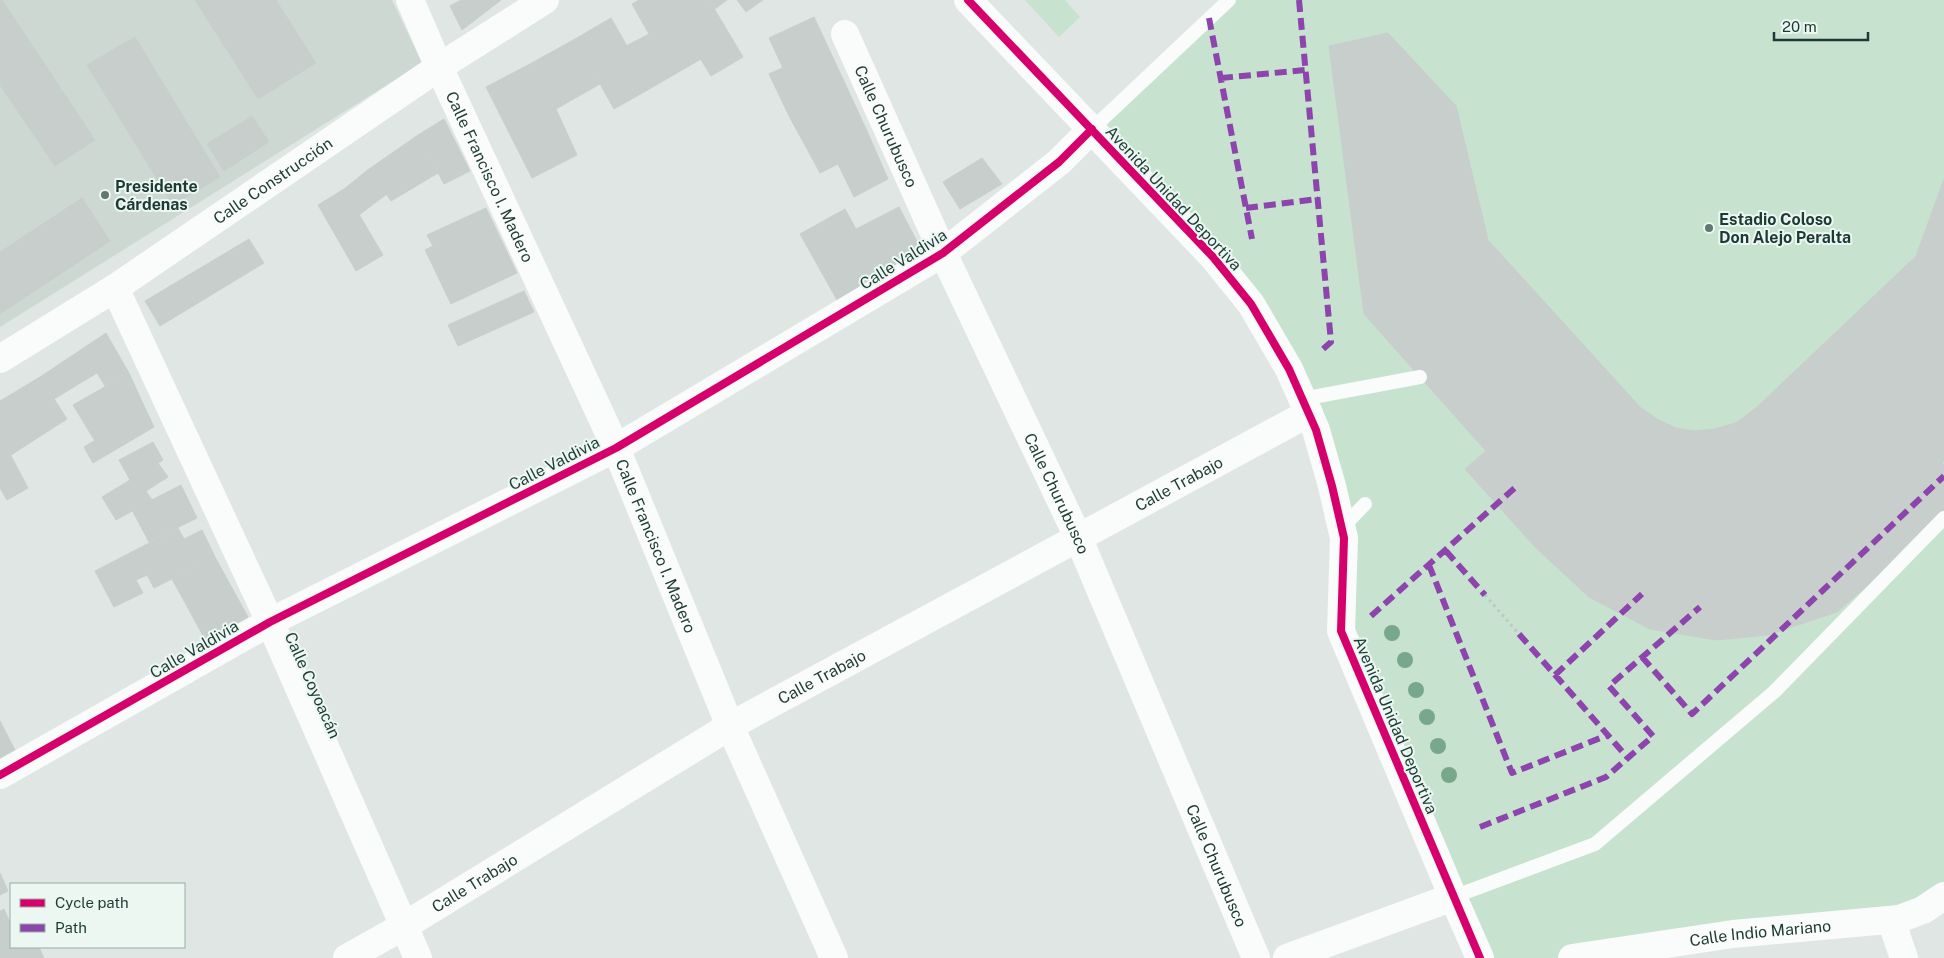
<svg xmlns="http://www.w3.org/2000/svg" width="1944" height="958" viewBox="0 0 1944 958" font-family="'Public Sans',sans-serif">
<rect width="100%" height="100%" fill="#e0e6e3"/>
<path fill="#cdd8d3" d="M0 0H392L422 63 0 327Z"/>
<path fill="#c7e2cf" d="M1025 0H1065L1080 17 1059 37Z
M1229 0H1944V896L1923 910 1572 958H1480L1341 631 1344 538 1289 369 1092 129Z"/>
<path fill="#c7cecb" stroke="#c8cfcc" d="M0 0H2L95 140 55 166 0 85Z
M195 0H276L316 63 258 99Z
M461 0H501L462 30 450 6Z
M639 0H664L701 59 651 88 626 46 649 34 632 4Z
M664 0H709L743 57 711 76Z
M709 0H727L715 9Z
M737 0H763L746 12Z
M814 17 828 47 783 68 769 38Z
M611 18 651 88 614 109 575 39Z
M1388 33 1456 106 1488 240 1641 408 1657 419 1676 428 1694 431 1714 429 1736 423 1757 407 1916 256 1944 179V461L1810 588 1775 603 1720 610 1700 607 1647 597 1603 572 1558 532 1364 314 1329 46Z
M135 37 220 177 173 205 87 65Z
M575 39 600 84 556 109 530 64Z
M828 47 848 90 790 118 769 74Z
M530 64 556 109 577 155 532 178 486 87Z
M848 90 867 131 812 158 790 118Z
M252 116 269 142 224 171 207 144Z
M444 119 470 171 444 184 418 135Z
M867 131 888 179 854 197 838 164 820 173 812 158Z
M418 135 438 173 391 201 369 169Z
M982 158 1002 184 960 209 943 182Z
M369 169 387 194 359 215 344 189Z
M344 189 383 255 356 271 318 205Z
M82 198 110 241 0 314V252Z
M899 207 923 253 881 275 856 229Z
M486 208 495 227 429 258 425 250 433 246 427 235Z
M845 209 881 275 837 300 800 234Z
M495 227 517 273 451 304 429 258Z
M249 239 264 263 160 326 145 301Z
M524 291 534 312 458 346 448 325Z
M106 333 129 373 105 386 97 373 54 399 40 377Z
M129 373 146 410 95 441 73 405Z
M40 377 67 419 11 455 0 435V401Z
M1563 385 1640 468 1662 488 1690 503 1725 510H1752L1783 496 1810 472 1883 398 1944 465V510L1883 572 1837 612 1768 635 1716 640 1650 629 1589 597 1535 547 1465 469Z
M146 410 154 427 93 463 84 447Z
M0 435 28 488 7 500 0 488Z
M153 442 163 460 130 480 119 460Z
M158 463 168 477 146 491 152 500 116 520 102 497Z
M181 485 197 518 149 542 132 510Z
M178 528 184 539 202 530 215 557 154 588 147 575 136 580 143 593 114 607 95 571Z
M215 557 248 617 206 641 172 579Z
M0 721 15 750 0 758Z
M0 873 8 891 0 895Z
M4 909 11 925V941L0 946V911Z
M11 941V947H39L44 958H0V946Z"/>
<g fill="none" stroke-linecap="round" stroke-linejoin="round">
<path stroke="#bdc8c5" stroke-width="3" stroke-dasharray="2.5 4" stroke-linecap="butt" d="M1485 595 1519 634"/>
<path stroke="#fafbfb" stroke-width="14" d="M1092 129 1229 0
M1302 399 1420 377
M1342 528 1365 504
M1453 897 1595 844 1774 692 1944 518"/>
<g stroke="#fafbfb" stroke-width="28">
<path id="s1" d="M410 0 439 67 616 448 730 726 834 958"/>
<path id="s2" d="M845 34 943 253 1078 537 1256 958"/>
<path d="M115 288 270 622 418 958"/>
<path id="s3" d="M0 359 115 288 439 67 545 0"/>
<path d="M0 775 270 622 616 448 943 253 1059 162 1092 129"/>
<path d="M1891 920 1904 958"/>
<path id="s4" d="M347 958 404 926 730 726 1309 413"/>
<path d="M1287 958 1453 897 1480 958"/>
<path id="s5" d="M1572 958 1733 934 1899 919 1923 910 1944 896"/>
</g>
<path stroke="#fafbfb" stroke-width="28" d="M968 0 1213 257 1251 304 1289 369 1316 430 1332 486 1344 538 1341 631 1453 897"/>
<path stroke="#8e44ad" stroke-width="6" stroke-dasharray="12 6" stroke-linecap="butt" d="M1299 0 1331 342 1322 350
M1209 18 1252 239
M1221 78 1305 70
M1246 208 1318 199
M1446 551 1485 595
M1429 565 1512 773 1608 735
M1371 616 1517 486
M1519 634 1628 758
M1642 657 1692 714 1944 476
M1555 675 1642 594
M1480 827 1606 777 1653 736 1609 686 1700 607"/>
<g stroke="#ecf7f2" stroke-width="11">
<path id="cycleway" d="M968 0 1213 257 1251 304 1289 369 1316 430 1332 486 1344 538 1341 631 1480 958
M0 775 270 622 616 448 943 253 1059 162 1092 129"/>
</g>
<use href="#cycleway" stroke="#d6006c" stroke-width="8"/>
</g>
<g fill="#78a88c">
<circle cx="1392" cy="633" r="8"/>
<circle cx="1405" cy="660" r="8"/>
<circle cx="1416" cy="690" r="8"/>
<circle cx="1427" cy="717" r="8"/>
<circle cx="1438" cy="746" r="8"/>
<circle cx="1449" cy="775" r="8"/>
</g>
<g fill="#617771" stroke="#ecf7f2" stroke-width="2">
<circle cx="105" cy="195" r="5"/>
<circle cx="1709" cy="228" r="5"/>
</g>
<g text-anchor="middle" stroke-width="4" stroke-linejoin="round" paint-order="stroke">
<g font-size="16" fill="#1d3b34" stroke="#ecf7f2">
<text dy="6" stroke="none"><textPath href="#s2" startOffset="101">Calle Churubusco</textPath></text>
<text dy="6" stroke="none"><textPath href="#s1" startOffset="194">Calle Francisco I. Madero</textPath></text>
<text dy="6" stroke="none"><textPath href="#s3" startOffset="326">Calle Construcción</textPath></text>
<text transform="translate(1174 198) rotate(47)" y="6">Avenida Unidad Deportiva</text>
<text transform="translate(903 259) rotate(-32)" y="6">Calle Valdivia</text>
<text transform="translate(554 463) rotate(-27)" y="6">Calle Valdivia</text>
<text dy="6" stroke="none"><textPath href="#s4" startOffset="958">Calle Trabajo</textPath></text>
<text dy="6" stroke="none"><textPath href="#s2" startOffset="506">Calle Churubusco</textPath></text>
<text dy="6" stroke="none"><textPath href="#s1" startOffset="599">Calle Francisco I. Madero</textPath></text>
<text transform="translate(194 649) rotate(-30)" y="6">Calle Valdivia</text>
<text dy="6" stroke="none"><textPath href="#s4" startOffset="552">Calle Trabajo</textPath></text>
<text transform="translate(313 685) rotate(66)" y="6">Calle Coyoacán</text>
<text transform="translate(1396 725) rotate(67)" y="6">Avenida Unidad Deportiva</text>
<text dy="6" stroke="none"><textPath href="#s2" startOffset="911">Calle Churubusco</textPath></text>
<text dy="6" stroke="none"><textPath href="#s4" startOffset="148">Calle Trabajo</textPath></text>
<text dy="6" stroke="none"><textPath href="#s5" startOffset="190">Calle Indio Mariano</textPath></text>
</g>
<g font-size="16" font-weight="bold" fill="#1d3b34" stroke="#ecf7f2" text-anchor="start">
<text x="115" y="192">Presidente<tspan x="115" dy="18">Cárdenas</tspan></text>
<text x="1719" y="225">Estadio Coloso<tspan x="1719" dy="18">Don Alejo Peralta</tspan></text>
</g>
</g>
<rect x="10" y="883" width="175" height="65" fill="#ecf7f2" stroke="#99aca6"/>
<rect x="20" y="899" width="25" height="8" fill="#d6006c" stroke="#99aca6"/>
<text x="55" y="908" font-size="15" fill="#1d3b34">Cycle path</text>
<rect x="20" y="924" width="25" height="8" fill="#8e44ad" stroke="#99aca6"/>
<text x="55" y="933" font-size="15" fill="#1d3b34">Path</text>
<path d="M1774 32v8h94v-8" fill="none" stroke="#1d3b34" stroke-width="2.5"/>
<text x="1782" y="32" font-size="15" fill="#1d3b34" stroke="#ecf7f2" stroke-width="4" paint-order="stroke">20 m</text>
</svg>
